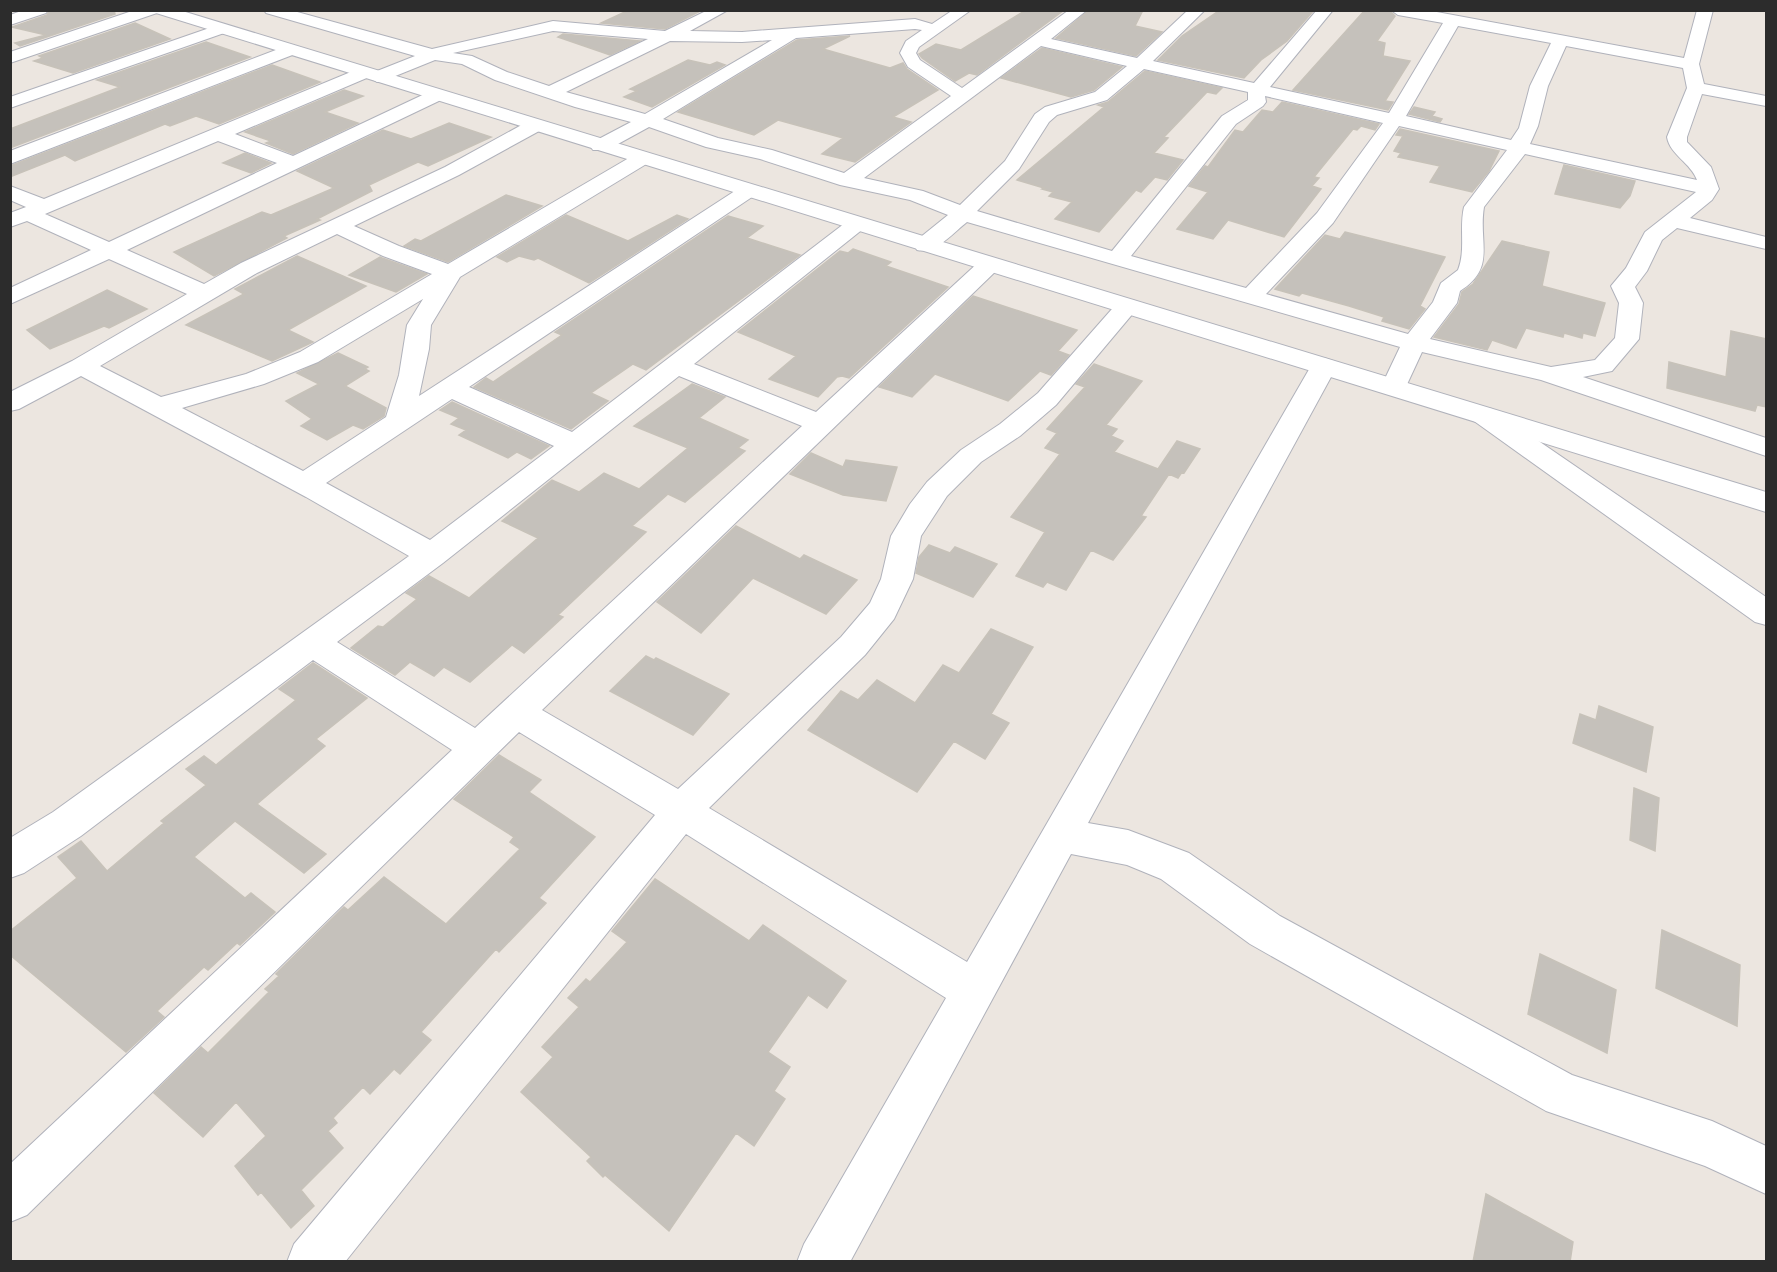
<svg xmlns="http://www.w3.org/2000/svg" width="1777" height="1272" viewBox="0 0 1777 1272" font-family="'DejaVu Sans',sans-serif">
<rect width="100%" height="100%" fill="#ece6e0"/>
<path fill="#c5c1bb" stroke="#c7c2b9" stroke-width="1.5" d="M50 10H114L115 14 20 46 15 43 46 35 12 27 47 15Z
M629 10H702L665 29 601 23Z
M1026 10H1064L977 75 969 73 955 81 922 58 919 54 936 44 961 50Z
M1089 10H1143L1135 26 1162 32 1136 56 1056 38Z
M1220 10H1314L1287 41 1261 60 1244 78 1158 60 1182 36Z
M1365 10H1389L1395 16 1377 41 1385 43 1383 56 1410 61 1385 101 1393 102 1388 110 1293 90Z
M135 23 170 39 73 73 34 61 43 58 39 56Z
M563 34 640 41 610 55 558 37Z
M850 36 823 49 890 68 903 63 907 69 938 90 893 117 911 122 855 162 822 154 843 138 778 120 754 135 678 112 797 40Z
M206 42 250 57 10 148V129L120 87 97 80Z
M1042 48 1122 67 1094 90 1071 97 1001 78Z
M688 60 710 65 717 62 725 65 652 107 624 97 637 91 630 89Z
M272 65 320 82 219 124 196 116 170 126 165 124 75 161 65 155 10 177V166Z
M1145 71 1222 88 1216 94 1207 92 1164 137 1168 138 1154 153 1183 160 1167 180 1155 177 1141 192 1136 190 1099 232 1055 219 1072 202 1049 196 1053 192 1042 189 1044 188 1017 180 1104 107 1098 105 1108 102Z
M344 90 363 96 325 112 358 123 293 154 266 143 271 141 245 132Z
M1282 102 1379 124 1375 130 1361 126 1357 130 1353 129 1314 177 1319 178 1312 186 1321 189 1284 237 1228 220 1213 239 1177 229 1208 192 1189 186 1205 166 1208 167 1235 130 1243 132 1262 110 1273 112Z
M1414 107 1435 112 1432 116 1442 119 1440 122 1409 114Z
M449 123 491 137 428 166 418 162 369 185 372 191 317 219 320 220 284 236 287 238 214 276 174 252 262 212 271 215 334 188 297 171 383 130 411 139Z
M1400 129 1499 151 1489 171 1472 192 1430 182 1440 166 1398 157 1401 153 1394 151 1403 136 1396 135Z
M245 153 271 163 251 173 223 163Z
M1564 165 1635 181 1630 196 1620 208 1555 194Z
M506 195 542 206 448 262 404 246 415 239 421 241Z
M566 215 628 241 677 215 688 219 589 283 538 258 534 260 519 256 507 262 497 257Z
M728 216 763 226 747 238 800 255 646 370 633 364 591 393 608 401 571 429 474 387 486 378 493 382 562 335 555 332Z
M1345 232 1445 257 1420 306 1425 309 1409 329 1382 321 1384 317 1349 306 1302 293 1299 296 1275 289 1325 235 1340 239Z
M1502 241 1549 252 1542 286 1605 303 1595 336 1583 333 1582 338 1564 333 1563 337 1526 328 1516 348 1492 340 1487 350 1434 337 1459 304 1462 292 1473 284Z
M853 249 891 262 886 266 948 287 849 378 842 376 837 377 818 397 769 379 796 356 738 332 840 251 848 253Z
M297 256 366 286 288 330 313 342 272 361 186 325 244 294 235 289Z
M380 257 382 258 427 274 396 292 349 275Z
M107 290 147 309 109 328 104 326 50 349 27 330Z
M973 296 1077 330 1058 351 1069 355 1051 375 1040 371 1008 401 935 374 912 397 879 387Z
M1731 331 1767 339V407L1757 405 1755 411 1667 388 1669 362 1726 377Z
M338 353 368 367 365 369 369 371 345 386 386 408 384 416 363 429 353 425 327 440 301 426 312 419 286 401 319 384 297 373Z
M1094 364 1142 381 1106 425 1117 429 1111 436 1123 441 1114 452 1158 469 1177 441 1200 449 1184 473 1182 472 1178 478 1169 474 1141 516 1146 517 1113 560 1091 550 1066 590 1047 582 1043 587 1016 576 1045 532 1011 517 1060 454 1045 448 1057 433 1047 429 1085 387 1076 384Z
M692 384 725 397 699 418 748 440 738 448 745 451 685 502 668 494 632 526 646 532 558 615 563 617 524 653 512 645 470 682 444 667 434 676 410 662 395 675 351 648 378 626 383 627 417 599 406 593 429 576 469 598 538 538 502 521 552 480 579 492 604 473 639 489 688 448 634 426Z
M452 402 549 446 531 459 517 452 508 458 459 435 466 430 451 424 459 418 440 410Z
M811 453 843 467 846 460 897 467 886 501 843 495 790 474Z
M736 526 800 559 804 555 857 580 826 614 753 578 701 633 657 602Z
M929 545 950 553 955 547 997 564 973 597 916 573 919 557Z
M991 629 1033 647 991 714 1009 723 985 759 954 741 917 792 808 730 841 691 858 700 877 680 915 703 943 665 959 673Z
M646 656 654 660 656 658 729 694 693 735 610 691Z
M313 663 367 698 316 739 325 746 257 804 326 854 304 873 235 821 194 857 245 898 251 893 275 912 240 945 237 943 208 970 204 967 157 1011 164 1017 126 1052 10 955V931L77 878 58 857 81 841 107 871 164 823 161 821 206 785 186 769 204 756 216 765 296 700 279 689Z
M1599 706 1653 727 1646 772 1573 743 1580 714 1596 720Z
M499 755 541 780 529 792 595 837 539 898 546 903 499 952 496 949 421 1032 431 1040 400 1074 394 1069 370 1094 363 1087 333 1118 337 1123 328 1131 343 1148 301 1190 314 1206 291 1228 261 1192 258 1195 235 1166 266 1136 236 1102 203 1137 154 1093 201 1047 208 1053 269 992 265 989 279 976 276 974 344 907 348 910 384 877 446 924 520 849 510 842 514 837 454 799Z
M1634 788 1659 798 1655 851 1630 840Z
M655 879 749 941 763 925 846 981 827 1008 808 995 768 1052 790 1067 774 1091 785 1099 754 1146 736 1133 669 1231 605 1175 603 1177 587 1161 591 1157 521 1092 553 1057 542 1047 579 1007 568 998 586 979 590 982 627 942 612 931Z
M1662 930 1740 965 1737 1026 1656 988Z
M1540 954 1616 990 1607 1053 1528 1014Z
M1486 1194 1573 1242 1570 1262H1473Z"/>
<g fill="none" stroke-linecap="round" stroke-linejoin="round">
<g stroke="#b0b2bb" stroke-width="2">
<path id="minor" d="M24 10H48L46 13 10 25V15Z
M135 10H159L157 13 10 63V52Z
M264 10H290L432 49 553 21 665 31 708 10H728L690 31 742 32 915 19 932 24 953 10H971L919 47 916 53 920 60 962 88 1069 10H1087L1051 39 1137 58 1188 10H1205L1153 61 1254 83 1317 10H1333L1270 87 1389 113 1443 23 1398 15 1391 10H1426L1684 58 1697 10H1713L1699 64 1704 84 1766 96V106L1702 94 1687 137V142L1711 167 1719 189 1712 200 1690 218 1766 237V249L1677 228 1662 240 1647 271 1635 287 1643 303 1639 339 1612 371 1583 377 1766 438V456L1541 380 1422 352 1403 393 1394 395 1385 393 1381 387 1400 347 967 222C953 233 936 254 917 250L914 245 917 240 948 215 910 200 840 185 760 159 706 147 649 127 607 150H593L590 146 593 142 631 122 575 107 495 80 462 64 435 60 383 81 377 82 369 77 235 134 293 156 431 91H443L446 95 443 99 127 250 204 284 241 263 445 167 527 122H541L543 126 541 130 459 175 354 226 399 246 448 264 634 155H648L651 159 648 163 460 277 431 325 429 349 419 396 741 187 748 185 755 187 758 191 755 195 469 387 572 432 849 220 857 219 865 220 868 225 694 364 816 412 981 260 989 258 997 260 1000 265 997 270 542 710 678 789 841 637 870 603 881 579 891 536 910 504 927 482 961 450 1000 424 1038 393 1119 301 1127 299 1135 301 1139 306 1135 311 1056 405 1020 436 981 462 947 496 921 536 913 579 894 619 865 655 709 808 967 962 1311 366 1315 361 1324 358 1333 361 1337 366 1088 823 1128 830 1189 853 1280 916 1572 1075 1712 1121 1766 1146V1194L1705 1166 1546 1111 1250 944 1161 879 1127 865 1071 854 850 1262H797L804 1244 946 998 686 834 345 1262H287L294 1244 655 815 519 732 27 1215 10 1222V1164L452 750 313 660 81 836 24 873 10 878V838L53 812 409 556 306 497 81 376 19 409 10 411V392L72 361 187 294 109 259 10 304V288L91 250 27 221 10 227V213L26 207 10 200V186L44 199 358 69 364 68 372 73 415 56 266 13ZM1458 26 1551 43 1530 86 1519 128 1511 140 1406 116ZM915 29 922 30 906 41 900 53 908 67 951 96 844 173 772 150 718 138 663 119 796 38ZM553 31 648 39 549 86 507 72 472 56 453 53ZM772 40 645 114 566 92 670 41 742 42ZM1041 46 1127 66 1095 92 1045 107 1035 114 1005 161 960 205 923 191 864 178ZM1566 46 1683 68 1687 88 1667 137C1670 155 1691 163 1697 180L1530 144 1538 126 1548 86ZM1144 69 1248 92V100L1222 116 1112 251 977 211 1019 169 1049 122 1057 115 1107 100ZM1265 96 1383 123 1317 213 1246 288 1131 256 1236 124 1263 106 1266 102ZM1399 126 1507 150 1464 207C1459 228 1466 250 1458 270L1441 283 1433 302 1408 334 1266 294 1333 223ZM218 141 277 163 109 242 45 214ZM1525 154 1696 192 1645 232 1626 268 1611 286 1619 303 1615 338 1595 360 1551 367 1430 339 1457 303 1460 291C1497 268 1478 242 1484 207ZM337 234 383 256 432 274 300 352 246 374 161 397 100 366 257 273ZM423 299 407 325 399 375 386 417 303 471 182 408 264 384 318 362ZM679 376 802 426 475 728 337 642 443 563ZM452 399 554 446 430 540 326 483Z
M221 24 227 26 229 29 227 32 10 108V97Z
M289 45 295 46 297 50 295 54 10 164V151Z
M1483 407 1492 409 1766 597V625L1755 622 1474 421 1470 415 1474 409Z"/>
</g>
<g stroke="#b0b2bb" stroke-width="2">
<path id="tertiary" d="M154 10H179L1766 492V512L156 13Z"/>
</g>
<use href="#minor" fill="#fff" fill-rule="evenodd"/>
<use href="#tertiary" fill="#fff" fill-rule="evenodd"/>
</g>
<rect width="1777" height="1272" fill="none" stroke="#2c2c2c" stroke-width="24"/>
</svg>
